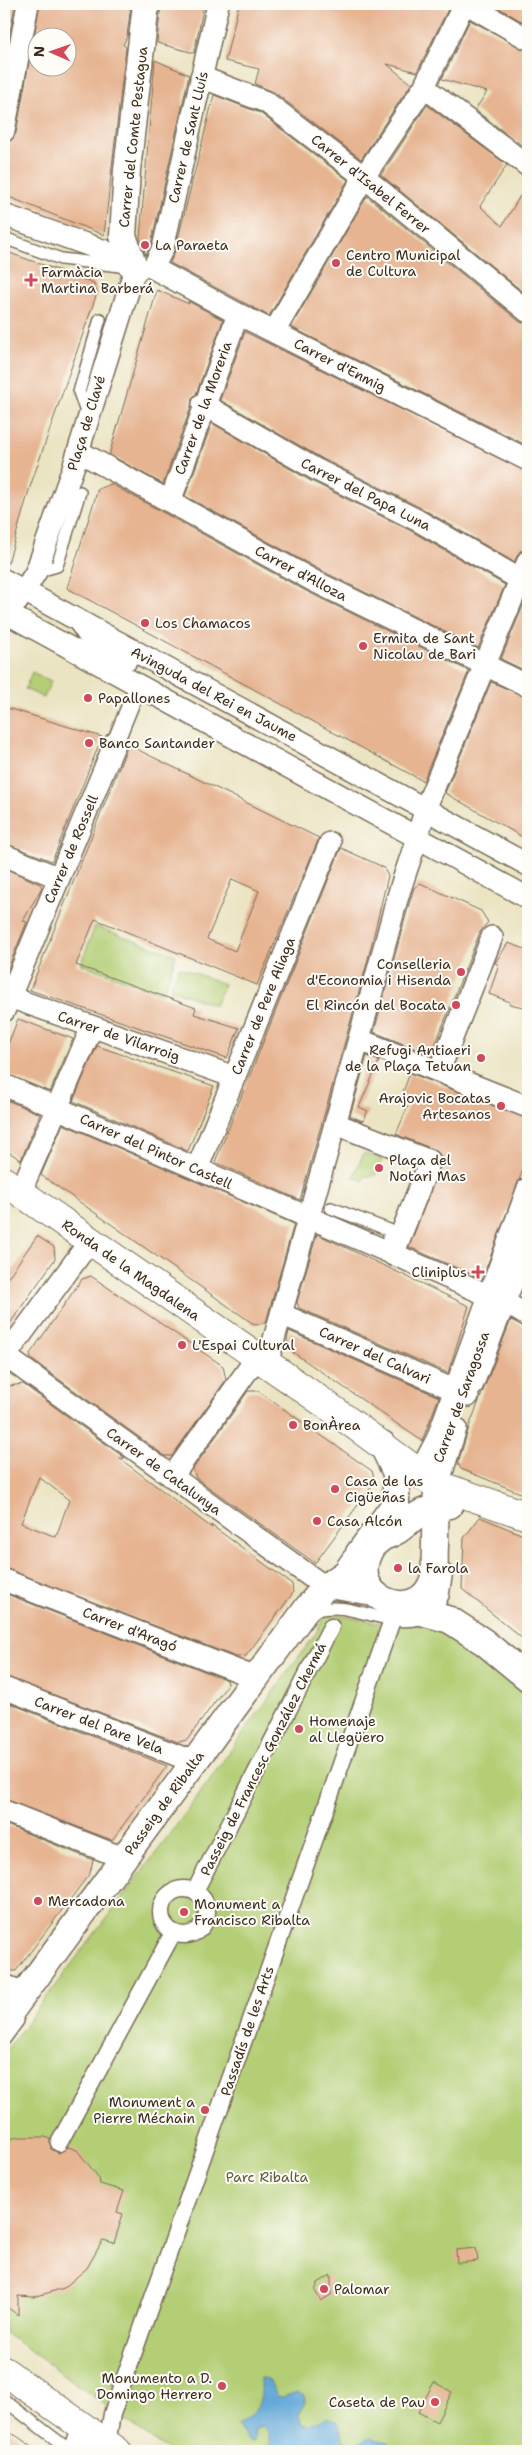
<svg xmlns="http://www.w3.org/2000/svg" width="532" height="2455" viewBox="0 0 532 2455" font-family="'Shantell Sans',sans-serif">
<rect width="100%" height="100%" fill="#fdfcf7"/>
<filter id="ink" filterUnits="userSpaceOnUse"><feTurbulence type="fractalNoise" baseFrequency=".02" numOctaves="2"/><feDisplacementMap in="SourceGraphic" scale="10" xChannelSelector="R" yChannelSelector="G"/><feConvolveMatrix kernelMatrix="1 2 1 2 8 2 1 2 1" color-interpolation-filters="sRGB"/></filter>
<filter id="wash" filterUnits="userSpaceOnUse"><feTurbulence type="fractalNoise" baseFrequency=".0096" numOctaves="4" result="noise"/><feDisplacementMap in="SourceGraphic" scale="20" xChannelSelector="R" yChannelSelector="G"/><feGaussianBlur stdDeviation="1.12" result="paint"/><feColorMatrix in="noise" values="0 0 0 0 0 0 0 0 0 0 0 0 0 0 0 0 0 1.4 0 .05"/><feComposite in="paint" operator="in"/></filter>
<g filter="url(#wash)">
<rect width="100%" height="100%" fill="#ebe4c3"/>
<path fill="#b3ce74" stroke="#777c49" d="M32 672 51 681 44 698 25 689Z
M95 926 176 955 163 994 81 964Z
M179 967 224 984 215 1006 170 989Z
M364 1153 382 1160 375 1176H365L363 1181 353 1177Z
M326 1612 379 1623 442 1626 528 1697V2451H169L4 2332V2053L171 1833 316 1633Z"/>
<path fill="#62a7d7" stroke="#4e687a" d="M261 2379 269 2380 277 2396 283 2397 297 2392 304 2396 305 2402 299 2413 301 2423 308 2426 327 2417 337 2420 345 2442 355 2445 370 2438 388 2442 401 2451H274L269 2445V2431L263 2426 255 2429 254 2442H248L237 2425C257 2413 263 2402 261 2379Z"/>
<g id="blocks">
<path fill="#e6b491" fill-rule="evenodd" d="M4 4H15L4 65Z
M40 4H131L127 36 123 45 126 47 104 235 4 195V167L9 142 16 133ZM38 38H68V68H38Z
M161 4H204L194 53 157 43Z
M239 4H432L448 9 417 72 387 64 411 84 361 159 274 92 255 84 259 69 225 61Z
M492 4H528V25Z
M470 20 528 51V150L475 110 487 92 442 79Z
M155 60 189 75 151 244 146 255 140 238Z
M214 95 260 113 348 180 269 316 170 263 175 251Z
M427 105 507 165 480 206 502 226 528 183V296L381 175Z
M367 196 520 322 528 324V446L291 327Z
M4 251 94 283 97 293 30 487 8 563 4 562Z
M157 290 189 304 188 301 223 320 196 394 192 398 191 407 163 484 110 455V452Z
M245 332 528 472V549L520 551 514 562 423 509 323 459 220 400Z
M212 423 311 481 411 531 505 585 478 648 318 569 185 496Z
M111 484 306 591 469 671 423 781 67 588 98 489Z
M527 596H528V672L501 659Z
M491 682 528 698V840L445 793Z
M4 707 102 737 52 861 4 843Z
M128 745 319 838 257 985 95 919 76 965 196 1008 194 1014 239 1028 227 1058 30 990ZM232 879 259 891 235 951 207 939Z
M341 848 383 867 388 876 366 967 300 1200 215 1162Z
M4 868 40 884 42 887 23 921 27 922 4 978Z
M420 883 481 911 488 922 480 932 431 1055 374 1032 409 904 414 888Z
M508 943 528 950V1008L509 1004 510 1002 489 994 499 965 495 963Z
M18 1019 73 1039 50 1092 4 1073V1054Z
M97 1046 214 1086 188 1151 73 1101Z
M367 1056 379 1061 359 1107 368 1111 363 1121 350 1116Z
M410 1073 528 1119V1156L482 1279 409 1247 442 1160 435 1150 396 1134 408 1106 399 1103Z
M4 1099 40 1114 21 1160 4 1149Z
M63 1124 294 1224 266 1322 255 1325 41 1175Z
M317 1234 469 1306 448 1373 299 1308 297 1302Z
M37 1236 54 1247 55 1259 4 1332V1283Z
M91 1276 223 1366 226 1380 172 1456H165L31 1359 30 1354 82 1279Z
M511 1320 528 1328V1496L461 1469 458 1463 470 1424Z
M289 1331 439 1397 422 1441 291 1351 287 1340Z
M23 1384 125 1458H119L212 1528 211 1525 292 1584 293 1593 246 1656 236 1657 4 1568V1395L8 1386ZM39 1477 69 1500 56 1537 21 1523Z
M248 1391H258L372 1471 375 1482 315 1563 196 1478 193 1469Z
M480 1517 528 1537V1643L462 1589 464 1538Z
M4 1593 227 1680 228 1684 187 1740 178 1742 4 1676Z
M4 1701 167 1766 112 1840 4 1799Z
M4 1824 93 1860 90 1873 16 1971H4Z
M17 2137H45L50 2139 51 2149 59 2153 68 2147 77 2150 99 2178 100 2184 124 2191 117 2212 123 2214 114 2243 103 2240 87 2268 64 2288 34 2297 18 2296V2315L4 2305V2141Z
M476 2248 478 2261 457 2263 456 2250Z
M331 2275V2295L321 2301 315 2291 318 2283Z
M434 2382 452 2392 437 2422 418 2412Z
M4 2427 38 2451H4Z"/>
</g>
</g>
<g filter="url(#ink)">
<use href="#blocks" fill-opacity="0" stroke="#796b58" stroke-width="1"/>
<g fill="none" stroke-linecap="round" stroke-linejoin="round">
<g stroke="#796b58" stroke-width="14">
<path id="service" d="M4 238 61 259 120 266
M87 415 79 392 100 319
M36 572 57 566 80 492
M74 623 85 639 130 664
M331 1208 389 1230V1251
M352 1550 391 1497
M317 1610C355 1599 392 1635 434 1614L443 1596 447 1571
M4 2040 18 2021
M4 2400 71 2451"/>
</g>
<g stroke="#796b58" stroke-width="19">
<path id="pedestrian" d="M115 743 138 686
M161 1912a23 23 0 1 1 46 0a23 23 0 1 1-46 0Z
M195 1891 331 1627
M59 2143 173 1933
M107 2444 112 2414 392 1620"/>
</g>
<g stroke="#796b58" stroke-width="24">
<path id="minor" d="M467 4 528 39
M201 77 266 102 364 177 528 312
M424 87 528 166
M4 131 28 4
M4 215 105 251 135 269
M153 268 238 314 528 460
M153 268 163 248 218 4
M274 332 364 177 424 87 464 4
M203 404 317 470 417 520 528 584
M78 451 312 580 528 686
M170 502 238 314
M4 580 528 865
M17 602 36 572 73 468 135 269
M8 614 528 898
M4 855 59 878
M4 995 234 1077
M4 1011 115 743
M360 1040 528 1107
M439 1071 492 937
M4 1085 506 1303 528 1316
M336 1124 430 1161 393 1255
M197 1169 330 843
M20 1193 92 1027
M281 1314 468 1396
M4 1355 325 1587 376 1595
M4 1358 90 1241
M267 1364C309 1214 353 1065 393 914 402 878 417 845 425 809L528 561
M472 1386 528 1242
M416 1470 425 1462 437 1439 528 1188
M172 1477 257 1357
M438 1485 456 1428
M4 1580 256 1678
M4 1688 194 1762
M4 1811 123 1858
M4 1985 24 1993"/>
</g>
<g stroke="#796b58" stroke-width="29">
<path id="tertiary" d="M135 269 123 236 127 170 146 4
M383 1537C400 1532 403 1525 416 1516 426 1509 439 1506 450 1505
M373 1545C339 1596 417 1629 433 1580 436 1570 434 1557 435 1546 435 1525 435 1505 438 1485
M397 1605 450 1620 484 1642 528 1678
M4 2021 308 1607 325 1587 346 1573 355 1560 383 1537 391 1527 396 1508V1473L382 1444
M76 2451 84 2430"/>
</g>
<g stroke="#796b58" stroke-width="30">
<path id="secondary" d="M4 1181 331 1408 429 1480 438 1485 528 1516
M4 2371 117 2451"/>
</g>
<use href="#service" stroke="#fff" stroke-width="11"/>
<use href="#pedestrian" stroke="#fff" stroke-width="16"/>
<use href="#minor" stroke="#fff" stroke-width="21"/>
<use href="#tertiary" stroke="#fff" stroke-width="26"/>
<use href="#secondary" stroke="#fff" stroke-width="28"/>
</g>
</g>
<g fill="#d1495b" stroke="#fdfcf7" stroke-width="2">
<circle cx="145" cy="245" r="5"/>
<circle cx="336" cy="263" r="5"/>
<path d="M28.5 272.5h5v5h5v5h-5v5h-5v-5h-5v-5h5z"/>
<circle cx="145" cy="623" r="5"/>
<circle cx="363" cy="646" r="5"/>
<circle cx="88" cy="698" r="5"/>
<circle cx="89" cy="743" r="5"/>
<circle cx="461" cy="972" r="5"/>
<circle cx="456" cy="1005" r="5"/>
<circle cx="481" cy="1058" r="5"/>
<circle cx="501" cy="1106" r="5"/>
<circle cx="379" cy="1168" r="5"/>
<path d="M475.5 1264.5h5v5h5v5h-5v5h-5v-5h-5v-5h5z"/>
<circle cx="182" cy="1345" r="5"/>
<circle cx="293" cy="1425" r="5"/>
<circle cx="335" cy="1489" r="5"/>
<circle cx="317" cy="1521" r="5"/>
<circle cx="398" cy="1568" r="5"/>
<circle cx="299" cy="1729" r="5"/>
<circle cx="38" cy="1901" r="5"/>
<circle cx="184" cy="1912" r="5"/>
<circle cx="205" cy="2110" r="5"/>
<circle cx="324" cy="2289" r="5"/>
<circle cx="222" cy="2386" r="5"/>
<circle cx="435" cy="2402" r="5"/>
</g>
<g text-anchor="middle" stroke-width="4" stroke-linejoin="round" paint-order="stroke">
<g font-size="14" fill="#3b2a1e" stroke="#fdfcf7">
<text transform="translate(133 137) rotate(-84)" y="5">Carrer del Comte Pestagua</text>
<text transform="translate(188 137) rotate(-77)" y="5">Carrer de Sant Lluís</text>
<text transform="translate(371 184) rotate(39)" y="5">Carrer d'Isabel Ferrer</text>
<text transform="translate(340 365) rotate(27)" y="5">Carrer d'Enmig</text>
<text transform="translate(203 408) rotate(-70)" y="5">Carrer de la Moreria</text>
<text transform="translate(86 423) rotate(-73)" y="5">Plaça de Clavé</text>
<text transform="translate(366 494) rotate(27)" y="5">Carrer del Papa Luna</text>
<text transform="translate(301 573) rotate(28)" y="5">Carrer d'Alloza</text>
<text transform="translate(214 694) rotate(28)" y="5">Avinguda del Rei en Jaume</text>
<text transform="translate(71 849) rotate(-67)" y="5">Carrer de Rossell</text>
<text transform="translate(263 1006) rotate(-68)" y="5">Carrer de Pere Aliaga</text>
<text transform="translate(119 1036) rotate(19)" y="5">Carrer de Vilarroig</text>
<text transform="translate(156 1151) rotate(24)" y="5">Carrer del Pintor Castell</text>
<text transform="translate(131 1270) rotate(35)" y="5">Ronda de la Magdalena</text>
<text transform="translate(375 1355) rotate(24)" y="5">Carrer del Calvari</text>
<text transform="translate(461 1397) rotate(-70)" y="5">Carrer de Saragossa</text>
<text transform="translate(164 1471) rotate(36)" y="5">Carrer de Catalunya</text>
<text transform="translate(130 1629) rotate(21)" y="5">Carrer d'Aragó</text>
<text transform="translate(99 1725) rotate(21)" y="5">Carrer del Pare Vela</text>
<text transform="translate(263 1759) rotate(-63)" y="5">Passeig de Francesc González Chermá</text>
<text transform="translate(164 1803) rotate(-54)" y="5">Passeig de Ribalta</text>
<text transform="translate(247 2031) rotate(-71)" y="5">Passadís de les Arts</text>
</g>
<g font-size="14" fill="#3b2a1e" stroke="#fdfcf7" text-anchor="start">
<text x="155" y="250">La Paraeta</text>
<text x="346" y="260">Centro Municipal<tspan x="346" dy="16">de Cultura</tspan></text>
<text x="41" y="277">Farmàcia<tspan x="41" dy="16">Martina Barberá</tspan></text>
<text x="155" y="628">Los Chamacos</text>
<text x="373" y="643">Ermita de Sant<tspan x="373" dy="16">Nicolau de Bari</tspan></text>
<text x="98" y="703">Papallones</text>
<text x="99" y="748">Banco Santander</text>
<text x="451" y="969" text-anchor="end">Conselleria<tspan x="451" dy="16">d'Economia i Hisenda</tspan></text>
<text x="446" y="1010" text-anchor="end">El Rincón del Bocata</text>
<text x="471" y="1055" text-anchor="end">Refugi Antiaeri<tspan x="471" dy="16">de la Plaça Tetuan</tspan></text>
<text x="491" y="1103" text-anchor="end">Arajovic Bocatas<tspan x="491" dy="16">Artesanos</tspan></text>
<text x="389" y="1165">Plaça del<tspan x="389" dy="16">Notari Mas</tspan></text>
<text x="467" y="1277" text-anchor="end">Cliniplus</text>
<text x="192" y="1350">L'Espai Cultural</text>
<text x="303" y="1430">BonÀrea</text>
<text x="345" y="1486">Casa de las<tspan x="345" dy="16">Cigüeñas</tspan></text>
<text x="327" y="1526">Casa Alcón</text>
<text x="408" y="1573">la Farola</text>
<text x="309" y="1726">Homenaje<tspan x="309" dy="16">al Llegüero</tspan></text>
<text x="48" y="1906">Mercadona</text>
<text x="194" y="1909">Monument a<tspan x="194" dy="16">Francisco Ribalta</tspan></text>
<text x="195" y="2107" text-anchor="end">Monument a<tspan x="195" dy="16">Pierre Méchain</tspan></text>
<text x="334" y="2294">Palomar</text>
<text x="212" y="2383" text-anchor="end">Monumento a D.<tspan x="212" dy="16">Domingo Herrero</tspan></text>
<text x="425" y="2407" text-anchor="end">Caseta de Pau</text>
</g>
<g font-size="14" fill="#5f5b38" stroke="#fdfcf7">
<text x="267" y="2182">Parc Ribalta</text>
</g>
</g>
<rect width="532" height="2455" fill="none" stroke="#fdfcf7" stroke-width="20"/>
<g transform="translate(52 52) rotate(272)"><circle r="24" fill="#fdfcf7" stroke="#afa8a0"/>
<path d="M0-4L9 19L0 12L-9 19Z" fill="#d1495b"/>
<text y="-8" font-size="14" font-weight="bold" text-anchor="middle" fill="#3b2a1e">N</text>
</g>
</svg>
